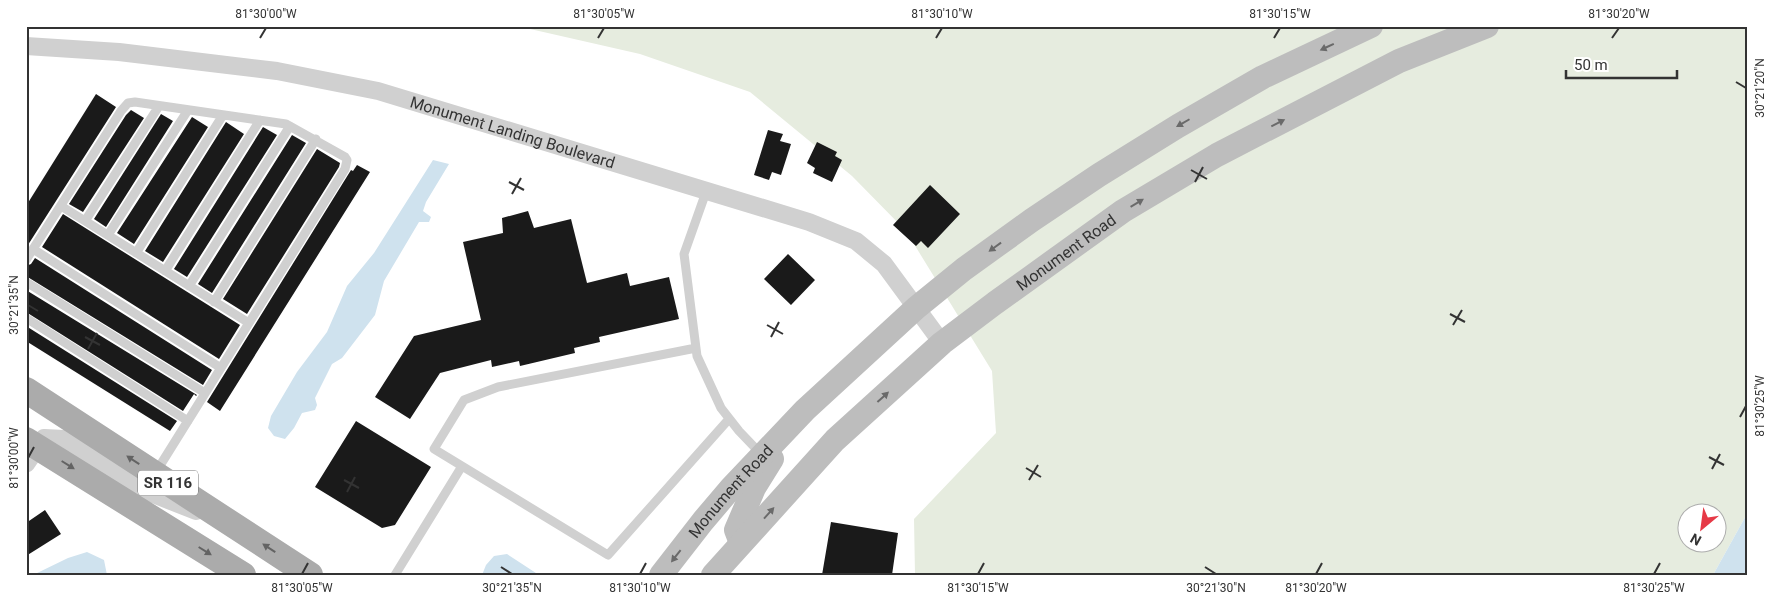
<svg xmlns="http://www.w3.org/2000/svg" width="1774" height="601" viewBox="0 0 1774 601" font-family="Roboto,sans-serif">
<rect width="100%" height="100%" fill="#fff"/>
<path fill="#e6ecdf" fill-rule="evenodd" d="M517 26H1748V512L1713 575H915L914 519 996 433 992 371 906 231 852 176 750 92 640 54ZM1686 514H1716V544H1686Z"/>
<path fill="#cfe2ee" d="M433 160 449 164 426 202 423 211 431 217 429 222H419L384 281 375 315 342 358 332 364 315 398 317 405 315 410 302 413 294 428 285 439 274 436 268 428 271 416 297 372 327 332 347 286 374 253Z
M1748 512V575H1713Z
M87 552 104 560 107 575H33L68 558Z
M507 554 539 575H482L486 565 494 556Z"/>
<path fill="#1a1a1a" d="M96 94 116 107 26 248V206Z
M131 110 144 118 83 212 69 204 126 115Z
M161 114 173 121 106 227 94 219Z
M192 117 208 127 134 244 117 233Z
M226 122 244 134 163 262 145 251Z
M263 127 277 135 187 277 174 269Z
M768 130 783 134 780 141 791 144 781 175 772 172 769 180 754 175Z
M292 135 306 143 212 293 198 284Z
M817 142 837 152 835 156 842 160 832 182 813 173 815 168 807 163Z
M317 149 340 163 339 167 247 314 223 299Z
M357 165 370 172 220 411 207 402 351 170 353 171Z
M930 185 960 214 928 248 921 241 916 246 893 225Z
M528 211 534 228 571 219 587 283 627 273 630 286 669 277 679 319 599 337 600 342 574 348 575 353 520 366 519 361 492 367 491 360 440 373 410 419 375 397 414 336 481 320 463 242 503 233 502 218Z
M63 214 240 325 219 359 42 247Z
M788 254 815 280 791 305 764 279Z
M35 258 212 370 203 385 26 276V266L31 264Z
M26 290 197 395 196 396 194 394 183 411 26 312Z
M26 326 177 421 170 431 26 341Z
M356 421 431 467 395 525 382 528 315 487Z
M45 510 61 534 26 556V523Z
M831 522 898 533 892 575H822Z"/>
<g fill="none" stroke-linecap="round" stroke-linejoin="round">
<path stroke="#d0d0d0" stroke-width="9" d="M706 192 684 254 697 356 721 408 739 431 761 454
M61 206 249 323
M85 221 159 106
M108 235 188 110
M33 249 221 368
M136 253 223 115
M26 260 121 111 128 103 135 102 286 124 345 157 347 160 345 169 156 472
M165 271 260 120
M26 282 205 393
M189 286 290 126
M214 302 316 139
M26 318 188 421
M696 348 498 387 464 400 434 449 608 555 729 419
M395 575 462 466"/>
<g stroke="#d0d0d0" stroke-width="18">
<path id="s1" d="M26 46 119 52 277 71 378 91 809 222 856 241 884 264 942 343"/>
<path d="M26 464 44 438 64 439 148 492 196 511"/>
</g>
<g stroke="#bdbdbd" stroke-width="24">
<path d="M741 543 736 530 754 488 772 459"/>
<path id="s2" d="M661 575 703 521 731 488 805 410 916 308 964 269 1032 220 1099 175 1178 126 1263 77 1371 26"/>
<path id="s3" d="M713 575 835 440 942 343 995 303 1123 211 1217 155 1399 61 1487 26"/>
</g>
<path stroke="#ababab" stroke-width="26" d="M26 390 310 575
M26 440 243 575"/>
</g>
<defs><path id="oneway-solid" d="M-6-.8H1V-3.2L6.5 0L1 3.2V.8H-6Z" transform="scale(1.25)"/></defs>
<g fill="#6a6a6a">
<use href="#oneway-solid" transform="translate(1327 47) rotate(155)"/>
<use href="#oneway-solid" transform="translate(1183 123) rotate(150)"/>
<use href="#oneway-solid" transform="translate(1278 123) rotate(-27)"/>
<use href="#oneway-solid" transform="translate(1137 203) rotate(-31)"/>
<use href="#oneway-solid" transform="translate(995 247) rotate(144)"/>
<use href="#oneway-solid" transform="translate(883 397) rotate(-42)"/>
<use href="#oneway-solid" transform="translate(769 513) rotate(-48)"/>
<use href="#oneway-solid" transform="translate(676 556) rotate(128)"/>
</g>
<g fill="#636363">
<use href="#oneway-solid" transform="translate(133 460) rotate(-147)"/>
<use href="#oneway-solid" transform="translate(68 465) rotate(32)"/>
<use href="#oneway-solid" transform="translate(269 548) rotate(-147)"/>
<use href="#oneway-solid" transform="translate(205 551) rotate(32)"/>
</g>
<path fill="none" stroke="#333" stroke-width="2" d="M260 38 266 28M598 38 604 28M936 38 942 28M1274 38 1280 28M1612 38 1619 28M1736 82 1746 88M1191 170 1207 179M509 182 524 190M1195 182 1203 167M512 194 521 178M28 305 38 311M1450 314 1465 322M767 325 783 334M1453 325 1462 310M85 337 100 345M771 337 779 322M88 349 97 333M1740 417 1746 406M1709 457 1724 465M28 458 34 447M1026 468 1041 477M1712 469 1720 454M344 480 359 488M1029 480 1038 465M347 492 355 477M501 567 512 574M1205 567 1216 574M302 574 308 563M640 574 646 563M978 574 984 563M1316 574 1322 563M1654 574 1660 563"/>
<g text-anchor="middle" stroke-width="5" stroke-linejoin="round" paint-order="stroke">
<rect fill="#fff" stroke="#707070" stroke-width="1" x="138" y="470.5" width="60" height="25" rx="4"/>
<g font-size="15" font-weight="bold" fill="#333">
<text x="168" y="488">SR 116</text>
</g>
<g font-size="16" fill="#333" stroke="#fff">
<text dy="6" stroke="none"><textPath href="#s1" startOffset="496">Monument Landing Boulevard</textPath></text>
<text dy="6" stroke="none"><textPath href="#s3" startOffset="480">Monument Road</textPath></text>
<text dy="6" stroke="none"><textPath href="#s2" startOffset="109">Monument Road</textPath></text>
</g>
</g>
<rect width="1774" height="601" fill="none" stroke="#ffffff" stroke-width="55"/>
<g transform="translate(1702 528) rotate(209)"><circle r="24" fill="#ffffff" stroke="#adadad"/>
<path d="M0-4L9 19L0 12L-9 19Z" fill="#e63946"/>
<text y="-8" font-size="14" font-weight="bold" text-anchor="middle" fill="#333333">N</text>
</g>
<path d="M1566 70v8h111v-8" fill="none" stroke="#333333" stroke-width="2.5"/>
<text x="1574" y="70" font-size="15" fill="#333333" stroke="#ffffff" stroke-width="4" paint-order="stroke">50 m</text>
<rect x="28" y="28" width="1718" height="546" fill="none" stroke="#333" stroke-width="2"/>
<g font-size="12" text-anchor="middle" fill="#333">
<text x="266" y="18">81°30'00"W</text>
<text x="604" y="18">81°30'05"W</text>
<text x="942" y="18">81°30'10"W</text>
<text x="1280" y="18">81°30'15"W</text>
<text x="1619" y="18">81°30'20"W</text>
<text transform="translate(1760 88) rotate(-90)" y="4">30°21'20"N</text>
<text transform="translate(14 305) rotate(-90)" y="4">30°21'35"N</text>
<text transform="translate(1760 406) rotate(-90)" y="4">81°30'25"W</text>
<text transform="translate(14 458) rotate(-90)" y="4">81°30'00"W</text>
<text x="302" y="592">81°30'05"W</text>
<text x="512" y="592">30°21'35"N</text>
<text x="640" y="592">81°30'10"W</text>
<text x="978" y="592">81°30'15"W</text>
<text x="1216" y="592">30°21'30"N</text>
<text x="1316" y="592">81°30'20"W</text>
<text x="1654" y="592">81°30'25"W</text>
</g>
</svg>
